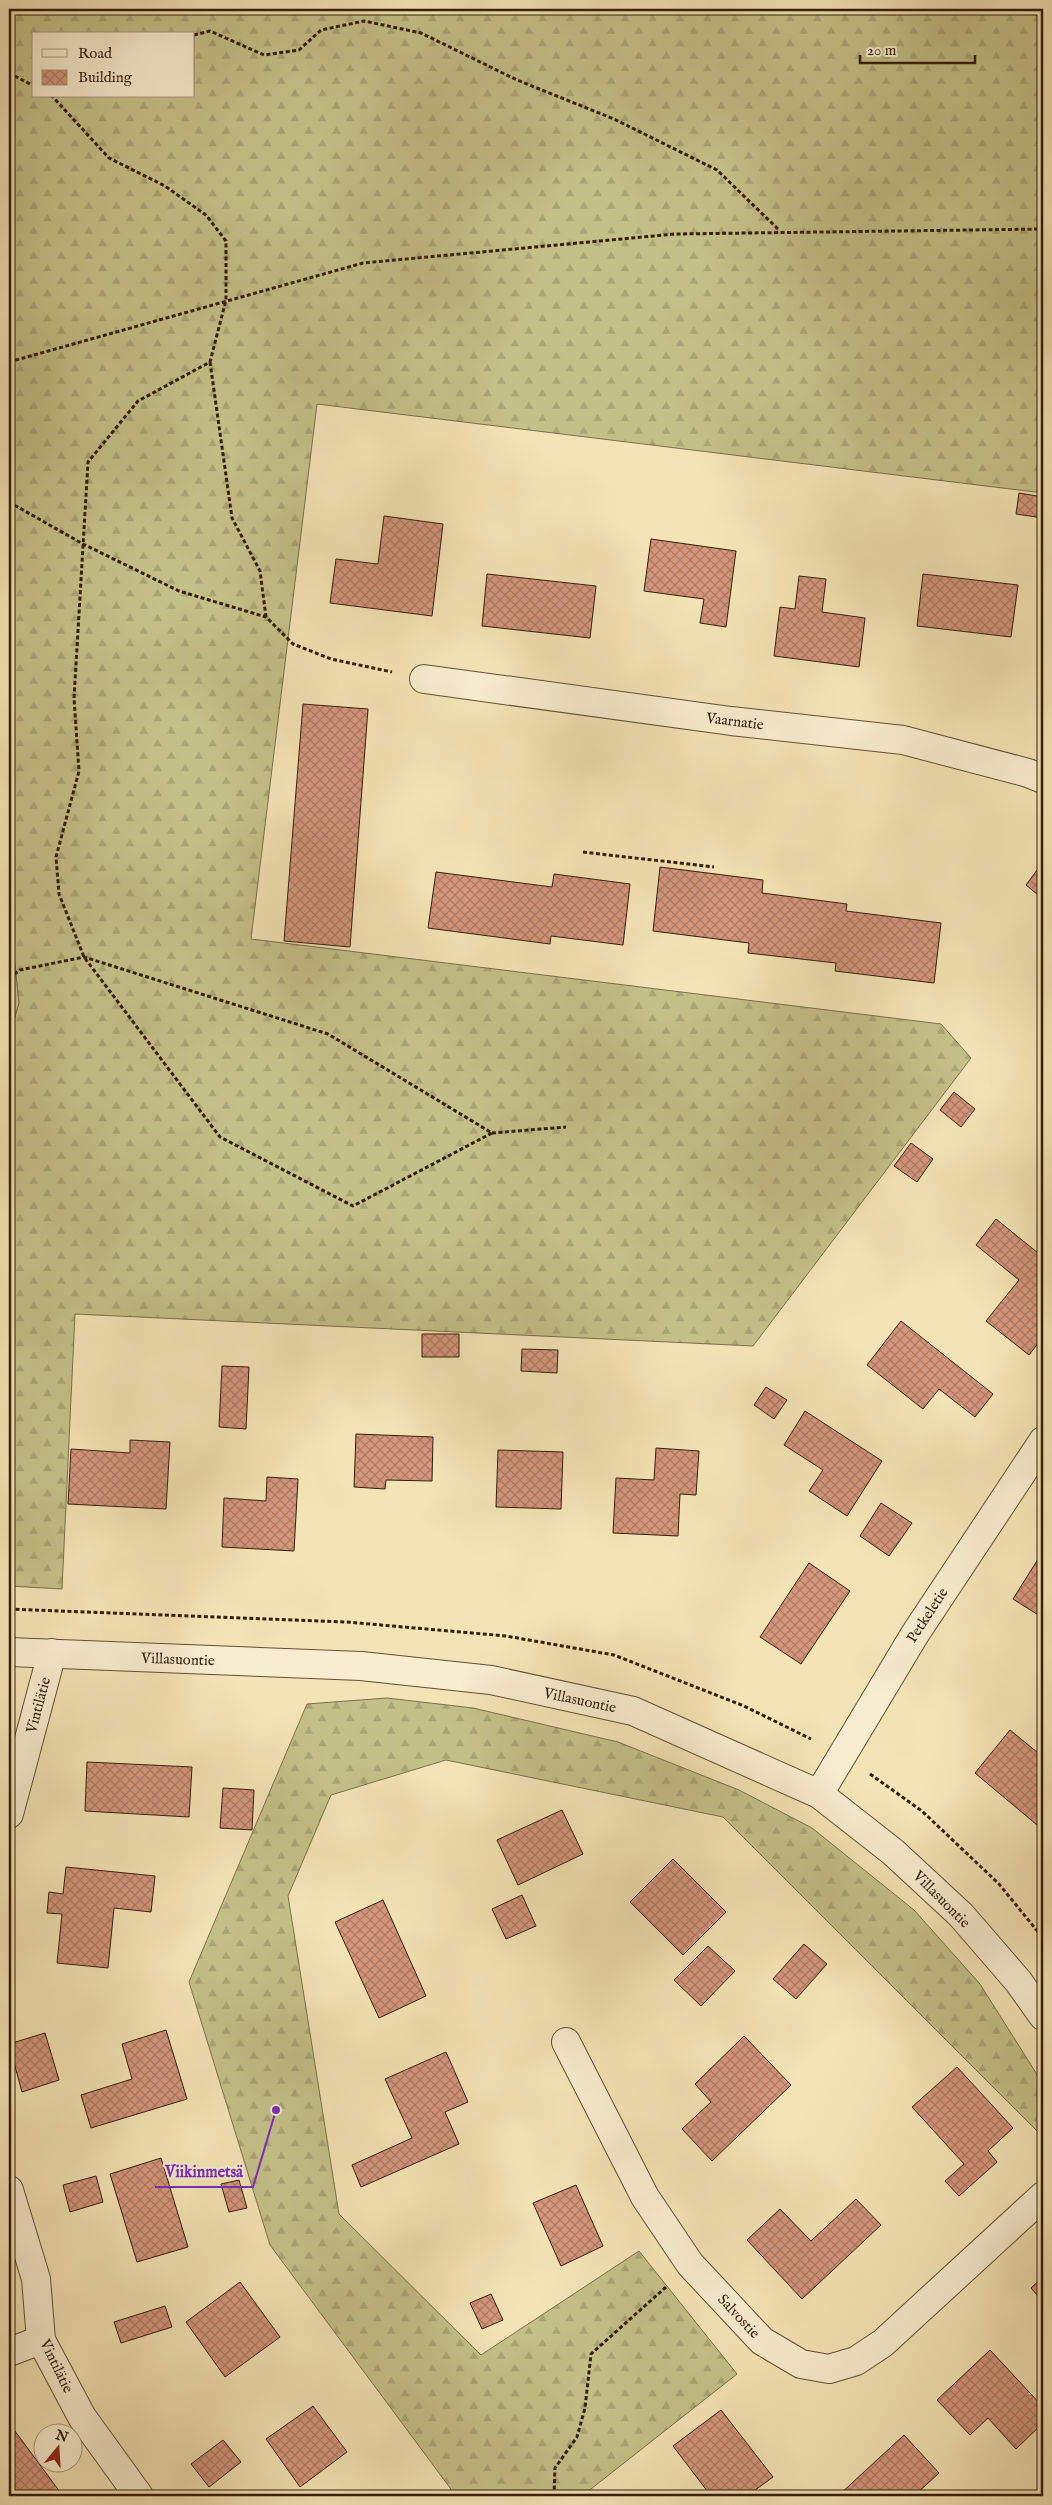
<svg xmlns="http://www.w3.org/2000/svg" width="1052" height="2505" viewBox="0 0 1052 2505" font-family="'IM FELL English',serif">
<defs>
<pattern id="forest-firs" width="22" height="20" patternUnits="userSpaceOnUse" patternTransform="scale(1.25)"><rect width="22" height="20" fill="#c4c188"/><path d="M5 1l3.5 6h-7zM16 11l3.5 6h-7z" fill="#a9a574"/></pattern>
<pattern id="wetland-marsh" width="20" height="14" patternUnits="userSpaceOnUse" patternTransform="scale(1.25)"><rect width="20" height="14" fill="#c4c188"/><path d="M1 5h8M5 5V1M11 12h8M15 12V8" fill="none" stroke="#a9a574"/></pattern>
<pattern id="building-cross-hatch" width="8" height="8" patternUnits="userSpaceOnUse" patternTransform="scale(1.25)"><rect width="8" height="8" fill="#d5967c"/><path d="M0 0l8 8M0 8l8-8" fill="none" stroke="#ad7a64"/></pattern>
</defs>
<rect width="100%" height="100%" fill="#f4e4b5"/>
<filter id="stains"><feTurbulence type="fractalNoise" baseFrequency=".004" numOctaves="4"/><feColorMatrix values="0 0 0 0 .2 0 0 0 0 .09 0 0 0 0 .02 0 0 0 .5 -.17"/></filter>
<radialGradient id="worn" r=".72"><stop offset=".6" stop-color="#630" stop-opacity="0"/><stop offset="1" stop-color="#630" stop-opacity=".3"/></radialGradient>
<path fill="url(#forest-firs)" stroke="#7c704a" fill-rule="evenodd" d="M9 9H1025L1043 11V493L317 404 251 939 941 1024 971 1058 753 1346 75 1314 62 1589 9 1586V1036L19 1003 9 910ZM34 34H194V96H34Z
M387 1698 473 1708 618 1742 739 1790 812 1828 914 1910 980 1984 1043 2084V2137L723 1817 446 1760 331 1795 288 1896 339 2214 481 2355 639 2251 737 2374 582 2496H456L270 2245 189 1982 307 1704Z"/>
<path fill="url(#wetland-marsh)" stroke="#7c704a" d="M9 910 19 1003 9 1036Z"/>
<path fill="url(#building-cross-hatch)" stroke="#331e0b" d="M1019 493 1043 497V518L1016 514Z
M384 516 443 524 432 616 330 603 336 559 378 564Z
M651 539 736 551 726 627 700 623 704 599 644 591Z
M487 574 596 586 590 638 482 626Z
M923 574 1018 585 1011 637 917 626Z
M799 576 826 579 822 612 865 618 859 667 774 656 780 607 795 609Z
M303 704 368 709 350 947 284 941Z
M1043 862V899L1026 885Z
M660 867 763 880 762 893 847 904 846 911 941 923 934 983 835 971 836 963 748 953 749 943 653 931Z
M436 872 552 887 554 874 630 884 623 945 551 936 550 944 428 928Z
M954 1092 975 1109 961 1127 940 1110Z
M911 1143 933 1159 917 1182 894 1166Z
M996 1219 1043 1257V1337L1029 1355 986 1321 1019 1280 976 1245Z
M901 1321 993 1394 975 1417 939 1389 923 1409 867 1365Z
M422 1334H459V1357H422Z
M522 1349 558 1350 557 1373 521 1371Z
M222 1366 249 1367 246 1429 219 1427Z
M766 1387 787 1400 774 1419 754 1405Z
M805 1411 882 1461 847 1516 809 1491 823 1470 784 1445Z
M356 1434 433 1437 432 1481 386 1480 385 1489 354 1487Z
M130 1440 170 1442 166 1509 68 1504 71 1449 130 1453Z
M656 1448 699 1451 696 1495 680 1494 678 1536 613 1533 616 1478 654 1480Z
M498 1450 563 1452 561 1509 496 1507Z
M267 1477 298 1479 294 1551 222 1547 224 1498 266 1501Z
M881 1503 912 1523 889 1556 860 1536Z
M1040 1556 1043 1558V1618L1013 1599Z
M809 1563 850 1591 801 1664 760 1637Z
M1010 1730 1043 1757V1830L975 1773Z
M87 1762 192 1767 189 1817 85 1811Z
M223 1788 254 1790 252 1830 220 1828Z
M562 1810 583 1854 518 1885 497 1840Z
M673 1859 726 1912 683 1955 630 1902Z
M66 1867 155 1876 151 1912 114 1908 108 1968 57 1963 62 1914 47 1913 49 1892 63 1894Z
M522 1895 536 1926 506 1939 492 1909Z
M383 1900 426 1996 379 2018 335 1922Z
M804 1944 827 1964 796 1999 773 1979Z
M708 1946 735 1971 701 2006 674 1980Z
M166 2030 187 2099 91 2128 81 2095 132 2079 122 2044Z
M45 2033 59 2080 22 2092 9 2044Z
M744 2036 791 2085 712 2161 682 2129 711 2102 695 2084Z
M446 2052 468 2102 445 2112 459 2144 361 2187 352 2165 412 2138 385 2079Z
M957 2067 1013 2128 988 2151 997 2162 959 2196 945 2181 964 2164 912 2107Z
M161 2158 188 2247 137 2262 110 2174Z
M96 2176 103 2202 70 2212 63 2185Z
M239 2180 247 2208 229 2212 221 2184Z
M576 2185 603 2246 561 2266 533 2203Z
M856 2199 881 2225 802 2299 747 2240 780 2209 811 2241Z
M1043 2277V2302L1031 2288Z
M240 2282 280 2337 225 2377 186 2322Z
M491 2294 503 2320 482 2329 470 2303Z
M165 2306 172 2327 121 2343 114 2322Z
M990 2350 1043 2407V2423L1016 2449 988 2418 970 2435 937 2400Z
M313 2406 347 2452 300 2487 266 2439Z
M721 2410 773 2477 747 2496H711L673 2446Z
M9 2423 63 2496H9Z
M904 2435 939 2473 914 2496H838Z
M223 2440 241 2462 209 2487 191 2464Z"/>
<g fill="none" stroke-linecap="round" stroke-linejoin="round">
<g stroke="#635036" stroke-width="30">
<path id="minor" d="M424 679 731 721 903 740 1028 773 1043 779
M9 1652 361 1666 491 1680 633 1711 819 1794 893 1852 961 1915 1018 1981 1043 2016
M819 1794 915 1634 1043 1441
M9 1814 52 1653
M566 2042 645 2197 690 2264 762 2341 801 2364 829 2369 856 2361 883 2343 1043 2196
M9 2190 36 2279 41 2340 82 2417 139 2496
M9 2352 41 2340"/>
</g>
<path stroke="#331e0b" stroke-width="3" stroke-dasharray="4 2.5" stroke-linecap="butt" d="M194 35 210 31 264 55 299 50 321 30 364 21 421 33 517 80 614 119 717 170 779 230
M9 73 34 86
M9 362 363 263 675 234 1043 229
M210 362 232 518 260 571 266 617
M9 502 83 544 179 591 266 617 293 644 331 659 392 672
M583 852 714 867
M9 978 20 970 84 957 328 1034 492 1133 353 1206 220 1137 84 957 59 894 56 857 79 771 74 698 88 462 138 401 210 362 226 300V241L206 215 165 186 109 158 52 96
M492 1133 566 1127
M9 1609 347 1622 506 1636 614 1655 744 1706 811 1739
M870 1774 922 1811 999 1884 1043 1938
M554 2496 555 2468 577 2437 585 2408 591 2354 666 2287"/>
<use href="#minor" stroke="#f8edcf" stroke-width="28"/>
</g>
<g text-anchor="middle" stroke-width="4" stroke-linejoin="round" paint-order="stroke">
<g font-size="15" fill="#331e0b" stroke="#f8edcf">
<text transform="translate(735 721) rotate(7)" y="5">Vaarnatie</text>
<text transform="translate(927 1615) rotate(-57)" y="5">Petkeletie</text>
<text transform="translate(178 1659) rotate(2)" y="5">Villasuontie</text>
<text transform="translate(580 1700) rotate(12)" y="5">Villasuontie</text>
<text transform="translate(38 1705) rotate(-75)" y="5">Vintilätie</text>
<text transform="translate(942 1899) rotate(45)" y="5">Villasuontie</text>
<text transform="translate(739 2316) rotate(47)" y="5">Salvostie</text>
<text transform="translate(57 2366) rotate(64)" y="5">Vintilätie</text>
</g>
</g>
<path fill="none" stroke="#7b2cbf" stroke-width="2" d="M276 2110L253 2187H155"/>
<circle fill="#7b2cbf" stroke="#f8edcf" stroke-width="2" cx="276" cy="2110" r="5"/>
<g font-size="16" text-anchor="middle" font-weight="bold" fill="#7b2cbf" stroke="#f8edcf" stroke-width="4" stroke-linejoin="round" paint-order="stroke">
<text x="204" y="2177">Viikinmetsä</text>
</g>
<rect width="1052" height="2505" fill="none" stroke="#f4e4b5" stroke-width="30"/>
<rect x="10" y="10" width="1032" height="2485" fill="none" stroke="#331e0b" stroke-width="2.5"/>
<rect x="15" y="15" width="1022" height="2475" fill="none" stroke="#331e0b"/>
<rect x="32" y="32" width="162" height="65" fill="#f8edcf" stroke="#a99a81"/>
<rect x="42" y="49" width="25" height="8" fill="#f8edcf" stroke="#a99a81"/>
<text x="78" y="58" font-size="15" fill="#331e0b">Road</text>
<rect x="42" y="70" width="25" height="15" fill="url(#building-cross-hatch)" stroke="#a99a81"/>
<text x="78" y="82" font-size="15" fill="#331e0b">Building</text>
<g transform="translate(58 2448) rotate(18)"><circle r="24" fill="#f8edcf" stroke="#a99a81"/>
<path d="M0-4L9 19L0 12L-9 19Z" fill="#8f2418"/>
<text y="-8" font-size="14" font-weight="bold" text-anchor="middle" fill="#331e0b">N</text>
</g>
<path d="M860 55v8h115v-8" fill="none" stroke="#331e0b" stroke-width="2.5"/>
<text x="867" y="55" font-size="15" fill="#331e0b" stroke="#f8edcf" stroke-width="4" paint-order="stroke">20 m</text>
<rect width="100%" height="100%" filter="url(#stains)"/>
<rect width="100%" height="100%" fill="url(#worn)"/>
</svg>
